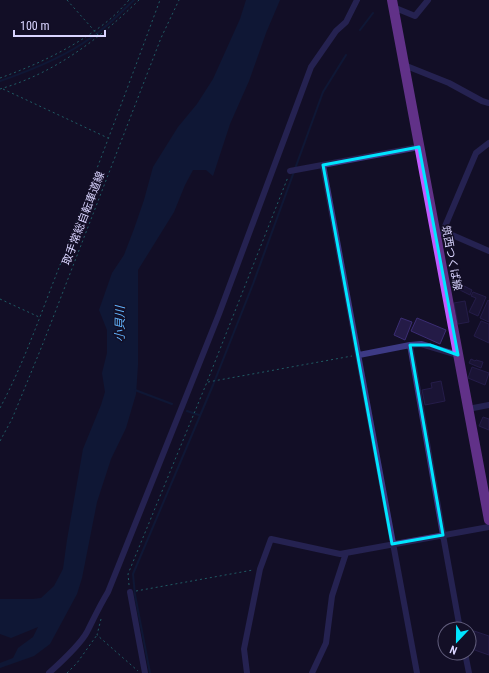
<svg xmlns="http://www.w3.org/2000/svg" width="489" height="673" viewBox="0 0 489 673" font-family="'Roboto Condensed','Noto Sans JP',sans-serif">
<rect width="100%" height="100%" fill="#130f26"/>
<path fill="#0c2248" d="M246 0H280L266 33 249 81 230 124 213 176 206 170H193L185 185 174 212 138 270V365L136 394 126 428 111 459 97 502 82 578 77 594 50 644 34 656 0 668V663L13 658 18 648 33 637 38 627 11 638 0 634V599H33L41 598 54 586 63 569 67 540 83 449 101 405 105 392 102 373 107 353V330L99 310 112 273 124 255 134 229 144 200 153 167 178 127 197 104 213 79 240 19Z"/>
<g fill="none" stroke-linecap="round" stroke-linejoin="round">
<path stroke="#0c2248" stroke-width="2" d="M360 30 373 13
M0 81C32 70 65 57 92 37 107 27 120 13 134 0
M135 390 172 404
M187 411 199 415
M150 673 135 595 133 574 213 385 253 284 323 92 346 55"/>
</g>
<path fill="#241b47" stroke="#3b2d73" d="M462 285 472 290 470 295 460 290Z
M473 292 486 297 478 316 469 312 476 298 471 296Z
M488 300 489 301V322L480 318Z
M465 301 469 322 458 324 454 303Z
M401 318 412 322 405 340 394 335Z
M417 318 446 330 440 344 411 331Z
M481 321 489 324V343L474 336Z
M471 359 475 361 476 360 483 362 481 368 469 363Z
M472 367 489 373 485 385 468 378Z
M441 381 445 401 425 405 422 390 432 388 431 383Z
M483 417 489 419V430L479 426Z
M474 631 489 636V655L469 648Z"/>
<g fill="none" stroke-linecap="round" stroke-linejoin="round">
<path stroke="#2fb8b0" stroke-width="1" stroke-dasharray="2 3" stroke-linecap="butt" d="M67 0 99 36
M0 78C39 64 77 46 109 20 116 14 123 7 129 0
M0 89C55 73 99 39 139 0
M3 89 108 138
M0 299 39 317
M208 382 352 356
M0 408C25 361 42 310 62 260 95 174 128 87 160 0
M0 441 12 419 44 341 161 38 179 0
M129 585 128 574 207 382 288 177
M136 591 253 570
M101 619 97 635 138 671
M67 673 77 663 97 635"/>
<path stroke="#3d3a85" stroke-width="6" d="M393 7 415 16 428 0
M404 65 449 83 482 101 489 103
M323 165 417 673
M290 171 419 147
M443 231 489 251
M436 237 443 231 476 153 489 143
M410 345 443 535 460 629
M359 355 410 345 421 344 458 355
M468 409 489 405
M130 592 145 673
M465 653 469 673
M49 673C59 664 81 643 87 632 94 618 100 605 108 592L219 314 311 67 336 31 346 22 357 0
M247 673 244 649 260 569 271 539 340 554 489 527
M312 673 326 643 332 596 346 553"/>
<path stroke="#c25bff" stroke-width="10" d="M392 0 489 520"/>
</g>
<path d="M0 0H489V673H0ZM419 147 458 355 430 345H410L443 535 392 544 323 165Z" fill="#130f26" fill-opacity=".55" fill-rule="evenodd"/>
<path fill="none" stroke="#00e5ff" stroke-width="3" stroke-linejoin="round" d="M419 147 458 355 430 345H410L443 535 392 544 323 165Z"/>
<g text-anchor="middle" stroke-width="3" stroke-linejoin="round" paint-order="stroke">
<g font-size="11" fill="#d9d4ff" stroke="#130f26">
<text transform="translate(83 218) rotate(-69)" y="4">取手常総自転車道線</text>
<text transform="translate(452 258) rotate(79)" y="4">筑西つくば線</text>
</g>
<g font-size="12" font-style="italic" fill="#62b6ff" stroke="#130f26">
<text transform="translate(120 324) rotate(-89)" y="4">小貝川</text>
</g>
</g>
<g transform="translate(457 641) rotate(202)"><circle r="19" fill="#130f26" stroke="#625e7d"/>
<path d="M0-3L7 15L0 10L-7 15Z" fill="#00e5ff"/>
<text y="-6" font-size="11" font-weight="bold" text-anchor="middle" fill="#d9d4ff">N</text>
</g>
<path d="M14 30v6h91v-6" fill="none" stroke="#d9d4ff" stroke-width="2"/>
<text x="20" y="30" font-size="12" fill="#d9d4ff" stroke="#130f26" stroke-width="3" paint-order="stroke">100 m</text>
</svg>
